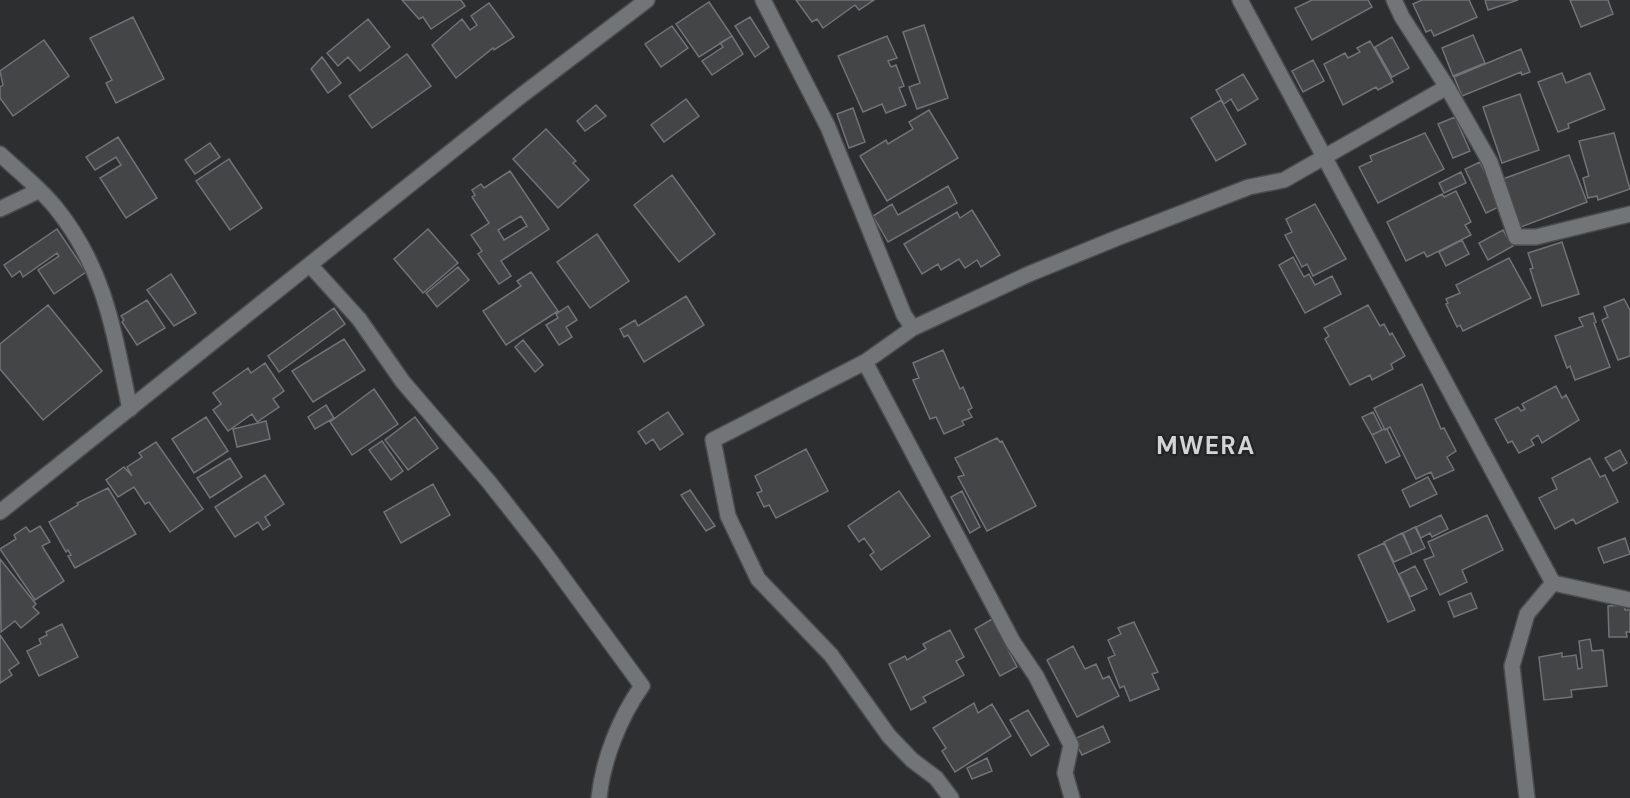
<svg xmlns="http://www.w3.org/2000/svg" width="1630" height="798" viewBox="0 0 1630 798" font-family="'DM Sans',sans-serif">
<rect width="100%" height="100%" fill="#2c2e30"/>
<path fill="#434547" stroke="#717376" stroke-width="1.5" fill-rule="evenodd" d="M402 0H461L465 6 431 29 423 17 419 19Z
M796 0H874L859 10 855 5 823 28 817 19 812 22Z
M1312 0H1368L1372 7 1312 40 1295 8Z
M1422 0H1469L1477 17 1434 36 1431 30 1426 32 1413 4Z
M1485 0H1518L1488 10Z
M1570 0H1608L1613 14 1581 27Z
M709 2 732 36 699 57 676 24Z
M489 3 514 37 494 50 493 48 456 78 432 45 462 19 470 30 477 25 471 16Z
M133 17 164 79 116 103 106 83 112 80 90 38Z
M750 17 769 47 755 57 735 26Z
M368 19 390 47 360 71 348 57 338 66 327 53Z
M924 25 948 98 917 109 909 87 920 83 903 32Z
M672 26 688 48 661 67 645 44Z
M1473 35 1485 63 1453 76 1442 48Z
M732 36 743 54 712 75 702 61 723 47 720 43Z
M887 36 897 58 888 61 891 67 896 65 904 86 899 88 906 105 886 113 882 104 863 112 838 56Z
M1392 37 1409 68 1392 77 1375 47Z
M44 40 69 76 13 116 0 98V87L3 85 0 71Z
M1370 41 1393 82 1378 90 1376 87 1343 105 1324 64 1345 53 1348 58 1360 52 1357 48Z
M1521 49 1530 72 1522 75 1521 72 1462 96 1454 77Z
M407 54 431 86 372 128 349 96Z
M322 57 341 83 328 93 311 69Z
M1313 60 1324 81 1303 92 1292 71Z
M1562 73 1566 83 1590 73 1605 109 1568 124 1569 128 1558 132 1538 82Z
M1243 74 1258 99 1238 111 1231 99 1224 104 1216 90Z
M1520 94 1539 150 1502 163 1483 107Z
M686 99 699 116 664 142 651 125Z
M1221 100 1246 144 1216 161 1191 118Z
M596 105 606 116 585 131 577 121Z
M853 108 865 142 849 148 837 114Z
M929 110 958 158 887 201 860 156 886 140 888 144 913 129 909 122Z
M1455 117 1470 151 1453 158 1438 124Z
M546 129 576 161 573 163 589 180 558 208 513 159Z
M1425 133 1444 169 1378 203 1359 167 1372 161 1370 156Z
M1614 133 1630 189 1598 200 1597 196 1588 198 1583 178 1589 176 1579 141Z
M118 137 157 198 126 218 100 178 121 165 116 157 95 170 86 157Z
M210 143 220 157 195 174 185 160Z
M1569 155 1587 202 1518 228 1500 180Z
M229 159 262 208 230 230 196 181Z
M1480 162 1501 206 1486 213 1465 169Z
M510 171 549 229 501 261 511 276 499 284 478 254 482 251 471 235 489 223 472 197 475 195 472 190 481 184 484 188ZM521 216 527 226 504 240 498 230Z
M1461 172 1466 183 1444 193 1439 183Z
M672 175 715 234 679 262 634 205Z
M948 186 957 203 888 242 873 216 892 204 898 215Z
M1456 191 1471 222 1465 225 1471 235 1427 257 1424 252 1406 261 1387 222 1442 194 1444 197Z
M1315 204 1346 259 1313 276 1307 264 1302 267 1285 235 1292 232 1286 219Z
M972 210 1000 255 981 267 977 260 965 268 959 259 941 270 938 264 922 274 904 244 957 212 960 218Z
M57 229 86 272 54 294 38 270 59 256 57 253 23 277 20 271 12 277 4 265Z
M428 229 458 263 423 293 394 259Z
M1503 230 1513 246 1488 260 1479 243Z
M597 234 629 281 590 308 557 262Z
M1462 240 1469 254 1446 266 1439 252Z
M1562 242 1579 294 1542 306 1530 269 1533 268 1528 253Z
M1293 257 1304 277 1309 274 1315 285 1332 276 1341 294 1305 313 1279 265Z
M1509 258 1531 298 1463 331 1460 325 1457 327 1446 304 1448 303 1446 299 1460 293 1456 285Z
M458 267 469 280 437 307 426 293Z
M531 272 558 311 506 345 483 311 521 286 517 281Z
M171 274 196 313 174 326 147 290Z
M686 296 704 325 644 362 628 335 624 337 620 329 635 320 638 326Z
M1624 299 1630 310V356L1618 360 1602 320 1608 317 1604 307Z
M147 300 165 328 137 345 122 322 124 320 121 316Z
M48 305 102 371 43 420 0 369V344Z
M1368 305 1380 326 1384 324 1390 335 1392 333 1405 356 1391 364 1393 369 1372 380 1370 375 1350 385 1325 339 1329 336 1324 328Z
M568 306 577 320 566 327 572 337 559 345 546 325 558 318 556 314Z
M334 308 345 324 279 372 268 356Z
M1593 313 1596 322 1594 323 1610 367 1575 380 1570 366 1567 368 1555 336 1583 326 1579 318Z
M344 339 365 370 313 402 292 371Z
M523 340 543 365 535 372 515 347Z
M943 350 960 389 963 387 972 408 968 410 972 417 962 421 964 425 944 434 936 417 930 419 913 380 919 378 913 363Z
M265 363 284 391 273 399 279 407 257 422 252 414 228 431 213 410 221 404 213 393 248 368 251 373Z
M1422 384 1441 429 1444 428 1456 451 1447 457 1454 470 1434 479 1431 472 1416 479 1390 427 1385 430 1374 408Z
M1556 386 1562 398 1566 395 1579 420 1542 443 1538 435 1531 440 1534 445 1519 453 1512 441 1508 443 1495 419 1518 407 1521 411 1525 409 1522 404Z
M374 389 398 424 352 455 330 422Z
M326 405 334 418 315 429 308 417Z
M668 412 683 434 660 450 653 439 646 444 638 432Z
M1373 412 1382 430 1372 435 1362 417Z
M206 417 228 451 194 473 172 439Z
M415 417 438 448 408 470 385 440Z
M266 421 270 439 237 447 233 429Z
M1384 429H1387L1400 456 1386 463 1372 435Z
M997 438 1000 442 1002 441 1036 506 987 531 958 477 964 475 955 458Z
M382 441 403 471 391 480 369 450Z
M156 442 203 509 170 532 149 502 145 504 134 487 118 497 106 480 124 467 132 476 127 467 142 457 139 453Z
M806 449 828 491 776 518 769 505 764 507 757 493 762 491 755 476Z
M1620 450 1627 463 1613 471 1605 458Z
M230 458 242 477 210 498 197 478Z
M1590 458 1600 477 1605 475 1618 502 1576 524 1573 519 1555 529 1539 498 1557 489 1552 478Z
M265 475 284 504 265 517 270 525 263 530 258 522 235 537 215 507Z
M1428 477 1437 494 1410 507 1402 490Z
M433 484 450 515 401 543 384 512Z
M108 488 136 534 75 568 68 556 71 555 68 550 66 552 49 522 78 505 77 503Z
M690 490 715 526 706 531 681 495Z
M899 491 930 536 881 570 870 555 874 552 864 538 859 542 848 526Z
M962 491 980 527 970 533 951 497Z
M1441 515 1448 529 1432 537 1430 533 1421 538 1416 527Z
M1487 515 1503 550 1462 570 1467 582 1440 595 1424 560 1434 556 1428 542Z
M40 526 50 542 42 546 64 581 35 600 0 549 16 539 14 535 26 527 30 532Z
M1415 527 1425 548 1412 554 1403 533Z
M1402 533 1412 554 1394 562 1384 542Z
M1625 538 1630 554 1604 563 1598 548Z
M1384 543 1415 610 1388 622 1358 555Z
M0 559 36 604 33 607 39 613 21 628 15 621 1 632Z
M1415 566 1427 589 1410 597 1399 574Z
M1471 593 1477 608 1454 617 1448 602Z
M1625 605V610H1630V632H1626L1627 637H1609L1608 606Z
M992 619 1017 667 1000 676 975 629Z
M1134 622 1158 672 1152 674 1159 689 1130 701 1124 686 1120 688 1108 658 1115 655 1108 640 1121 634 1118 628Z
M62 624 78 657 39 676 27 651 41 644 39 639 47 635 46 632Z
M950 630 964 657 956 661 964 675 923 697 926 702 911 710 889 664 905 656 907 660 926 649 923 644Z
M0 635 19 663 9 670 12 675 0 683Z
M1590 639 1592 651 1603 650 1607 686 1571 690 1572 697 1544 700 1539 657 1562 653V657L1576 655 1578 669 1582 668 1579 641Z
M1073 646 1085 669 1096 664 1103 679 1109 676 1119 696 1077 717 1047 660Z
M974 703 978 713 992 704 1011 736 955 772 942 751 946 748 933 728Z
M1028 710 1049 745 1031 756 1010 720Z
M1103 726 1110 742 1082 755 1074 739Z
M987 758 992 771 972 779 967 768Z"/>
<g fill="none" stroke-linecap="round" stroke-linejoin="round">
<g stroke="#494b4d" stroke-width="18">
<path id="minor" d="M763 0 828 127 904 315 913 328 865 362 713 440 728 516 758 579 831 655 889 736 912 760 936 778 951 798
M1240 0 1553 583
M1394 0 1402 17 1447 87
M0 154C18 171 40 188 56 208 106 270 114 334 130 409
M0 209 38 191
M310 265 359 319 403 382 489 482 544 552 642 686C620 717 603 759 599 798
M913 328 1029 274 1117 238 1249 187 1284 180 1447 87 1490 162 1516 237H1536L1630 214
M865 362 1013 642 1036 676 1071 745 1065 773 1072 798
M1527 798 1512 666 1527 614 1553 583 1630 600"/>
</g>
<g stroke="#494b4d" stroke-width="18">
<path id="secondary" d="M0 512 522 95 647 0"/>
</g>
<use href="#minor" stroke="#727577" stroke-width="15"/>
<use href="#secondary" stroke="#727577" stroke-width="15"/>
</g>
<g text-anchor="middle" stroke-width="4.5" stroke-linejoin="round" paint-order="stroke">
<g font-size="24" font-weight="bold" letter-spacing="1.5" fill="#d2d4d5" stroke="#222426">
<text x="1206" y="454">MWERA</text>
</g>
</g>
</svg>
